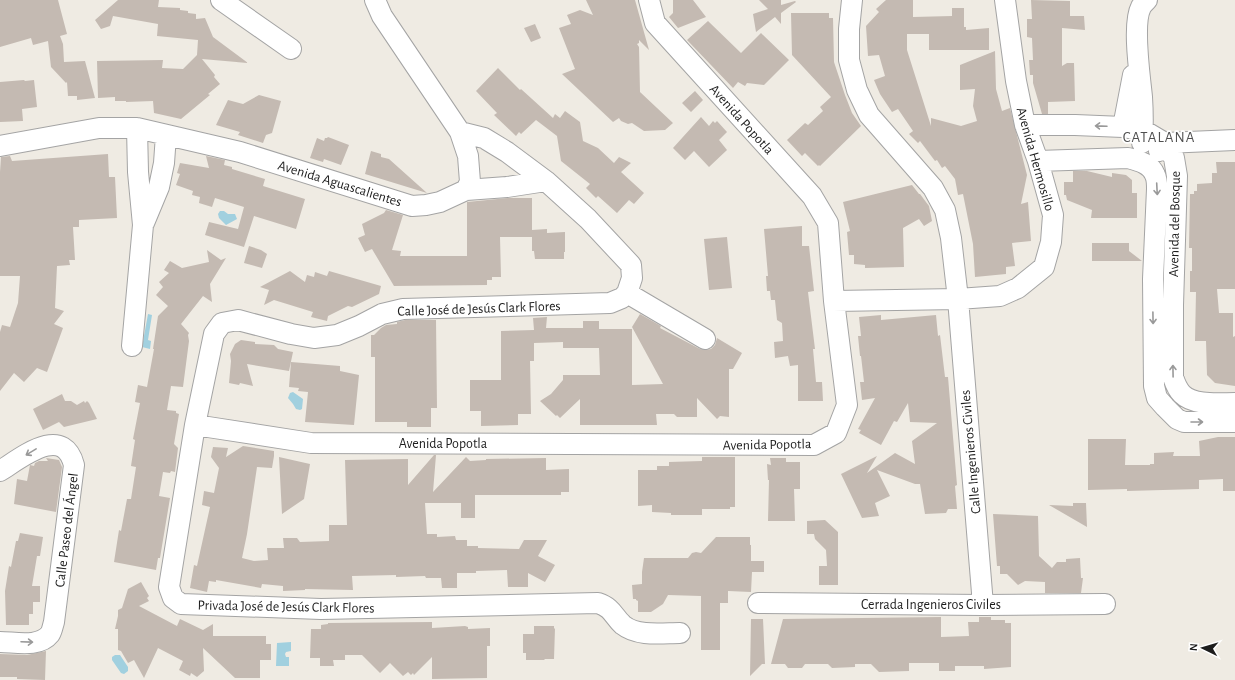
<svg xmlns="http://www.w3.org/2000/svg" width="1235" height="680" viewBox="0 0 1235 680" font-family="'Alegreya Sans',sans-serif">
<rect width="100%" height="100%" fill="#efebe3"/>
<path fill="#a1d0df" d="M220 211H224L228 214H235L237 219 226 225 219 218 218 214Z
M148 314 152 315 148 340 151 341 150 349 142 347Z
M293 392 303 399 302 409 300 410 296 409 293 404 288 398 290 393Z
M291 642V651L286 652 285 654 286 657H289V666H276L277 643Z
M115 655H120L128 667V671L124 674 121 673 112 660V657Z"/>
<path fill="#c4bab2" d="M0 0H58L67 34 60 36 63 44 64 62 85 61 95 98 77 100V96H68L67 82 66 83 51 67 48 41 33 45 31 38 0 47Z
M118 0H159L158 7 180 8V10L188 11V13L196 14V19L205 18 213 37 248 63 202 59 215 75 214 77 220 84 208 94 210 95 181 119 154 113 153 101 126 102V101H115V97L98 98 97 61 163 60 162 68 183 69 197 55 198 40 157 36 158 24 113 16 110 26 101 29 95 20Z
M586 0H635L649 50 639 40V43L637 44 639 47 640 92 673 123 665 130 644 131 632 123 628 124 621 121 619 118 613 122 562 74 575 69 559 28 571 24 567 15 580 10 593 15Z
M673 0H693L706 17 678 28 669 17 673 13Z
M759 0H781V5L795 1 796 2 781 13V24L775 17 756 32 753 14 768 9Z
M886 0H913V17L952 16V8H964V27H966V30L989 28V50H929V34H907V50L931 126V118L961 126 977 121 973 106 975 89 960 90V65L995 51 996 89 1002 111 1010 108 1027 175 1021 204 1028 202 1031 241 1012 243 1015 266 1006 267V274L975 277 973 244 963 194 958 195 955 179 945 166 942 168 937 160 935 161 920 141 918 143 909 134 913 131 898 109 892 112 880 94 874 80 885 76 879 55 868 56 866 26 879 12 876 9Z
M1031 0 1070 1V16H1084L1085 30 1062 28V66L1067 63H1074L1075 101 1048 102V114H1042L1033 83V75H1030L1029 60H1033L1032 38 1027 37V19H1032Z
M791 13H829V18H833L834 62 845 95 852 113 861 126 820 166 819 165 818 166 805 153 802 156 787 140 805 123 808 125 823 111 820 107 831 97 792 55Z
M708 21 741 53 761 33 789 60 764 85 747 83 745 86 738 82 733 88 687 40Z
M535 24 541 38 531 42 524 28Z
M498 68 520 90 521 89 553 118 555 114 560 118 565 111 580 122 583 141 598 148 614 163 619 157 631 163 621 172 644 193 634 204 629 200 617 213 598 196 596 198 586 188 590 184 561 161 557 136 536 120 521 134 519 132 516 136 494 115 497 113 476 91Z
M24 80 25 81 34 80 37 107 22 109 23 121 0 122V82Z
M695 91 703 100 691 112 682 103Z
M259 95 281 101 272 133 266 135 263 143 238 135 240 132 216 125 228 100 243 104Z
M701 117 709 126 713 121 715 123 717 121 727 132 719 140 727 150 709 167 694 151 685 160 673 148Z
M328 137 349 145 341 165 324 159 323 162 310 158 317 138 324 141 325 138H327Z
M371 151 381 154V157L389 159 427 193 365 174Z
M108 154 109 177H115L117 218 79 220V227H73L75 260H69L70 265 57 266 55 308 64 311 54 324 63 328 47 372 37 368 24 382 14 373 0 391V332L2 325 10 327 18 303 20 276H0V172L1 157 10 156 12 161Z
M206 156 225 160 224 165 232 167V169L265 179 263 186 305 199 296 229 254 216 244 247 205 235 209 222 238 229 244 207 215 198 212 207 199 203 200 197 192 195 193 191 176 185 180 174 177 173 180 163 209 168Z
M1216 162H1235V289H1217L1219 313H1233V337L1235 336V386L1215 383 1207 375 1206 341H1195L1196 292H1190V271H1192V248H1189L1190 194H1194V191H1197V184L1212 183V173H1217Z
M1073 171H1087L1112 177V173L1126 175 1132 180V193H1137V218H1091L1092 210 1067 200 1066 195H1064V182H1073Z
M912 185 919 194H920L929 206 932 221 924 226 919 219 903 228 904 267 865 268V265L854 264V255H849L847 232 850 231 843 202Z
M508 198H532V230L547 229V233L565 232V252H564V259H535L534 251H532V237H500L501 277H492V280H487V285L394 286 372 249 365 252 358 238 365 235 362 224 384 213 386 210 403 215 392 250 401 251 400 256H467V202Z
M802 226V246H809L814 291 808 292 815 349H813L816 382H822L823 401H798V365L790 366 788 356 775 358 774 342 783 341 782 323 777 320 775 300H771L770 291H767L766 276H768L764 229Z
M727 237 732 288 709 290 704 239Z
M1092 243H1129V251L1142 261H1092Z
M249 246 261 250 267 254 262 268 244 263Z
M207 250 221 260 226 258 210 284 212 302 203 296 181 324 189 333 188 335 189 341 183 387 171 386 167 410 176 411V413L179 414 174 444 178 448 175 472 171 471 170 473 163 472 159 496 170 498 160 558H158L156 570 114 562 119 530 121 531 127 499H131L136 467 131 466 135 440 133 439 140 403 135 402 138 385 147 387 154 349H153L158 316 168 306 156 295 163 287 159 282 169 273 164 270 170 261 182 268 209 262Z
M290 271 305 282 307 275 314 277 315 272 327 276 329 271 381 286 379 294 352 307 348 306 328 316 327 321 311 317 313 312 274 300 264 305 269 290 260 287Z
M640 314 661 326 660 328 700 349 705 350 711 349 715 345 717 338 742 353 733 369H729V417L720 416 717 419 697 398V417H677L674 414H656L657 425H580V399L560 418 557 415 556 416 540 401 551 394 563 380V375H600L599 348H563V342L534 343V361H530L531 414H518V425L481 426V411H470V380H501V331L534 330 533 318 547 317 546 328H583V321H599V329H632V385L663 384 632 327Z
M881 315V320L936 315 938 336 940 335 945 377H948L957 485 955 486 957 509H948L946 513 925 514 920 484H915L877 470 890 496 875 503 879 516 862 518 841 474 877 456 867 473 895 453 915 464 912 441 937 423 910 422 908 403 897 422 894 421 881 445 859 433 861 430 858 429 875 398 862 400 860 382H864L861 356H860L858 336H861L859 317Z
M405 320H436L437 408H431V427H407V422H375V357H371V335H374L381 328 386 325 397 324V322Z
M241 340 255 342V344L274 345 278 349 293 352 289 371 247 364 253 386 240 383 239 385 229 383 231 361 230 354 235 344Z
M291 362 340 366V371L359 375 354 425 305 422 308 392 298 391 299 388 289 387Z
M62 394 65 401H71L77 405 84 401 85 403 87 401 89 403 97 419 64 427 59 422 43 430 33 409Z
M1218 437H1235V491H1223V479L1199 480V489L1127 491V489L1088 490V439H1126L1125 465H1150V464H1154V453L1174 452 1173 456H1200L1199 441Z
M243 446 274 451V456L272 468 257 467 247 534 242 558 254 561 268 560 267 548H284L283 538H297L300 542 329 541V525H347L345 460 408 459V485L434 455H436L433 492 466 457 470 461 486 460V459L546 458V470L569 469V492H561V495H475V518H461V503H425L427 534H437V537L455 536 456 540H467V546H478V548L519 549 524 540H547L538 556 555 565 545 582 528 573V587H508L507 570 476 571V573H457V588H442L441 578H426L425 576 396 577V575L352 576 353 590 305 589V590L283 591V586L262 584 261 588 216 580V582L209 581 207 592 190 588 194 565 197 566 210 507 202 505 204 491 214 493 219 468 211 457 213 447 228 448 226 457Z
M279 457 310 464 304 499 282 514Z
M702 457H735V507H730V509H702V515H671V513L652 512V505L638 506V470H657V466H669V462L702 461Z
M46 458 59 460 62 467 56 512 14 504 17 479 27 481 30 465 34 466 35 463 39 461H48Z
M770 458H786V462H800V489H794L795 521H768L769 480H768L767 464 771 465Z
M1073 503H1086L1087 527 1049 505 1073 506Z
M993 514 1038 516 1039 556 1052 568 1057 562H1066V559L1080 558 1081 578H1083L1081 593H1045V582L1025 581 1018 585 1007 574H1000V566H997Z
M825 520 838 532V585H819V566H827L826 550 815 539 814 534H807V521Z
M20 533 43 537 40 556H37L32 586H40V602H33V614H29V625H6L5 591 9 566 11 567 16 541H18Z
M716 537H750V545H751V561H764V572H752L751 592 728 591V603H720V650H701V596L668 595 663 604 651 612H638V601L636 600V599H633L632 585 642 584V572L644 558H688L692 553 696 552 701 553Z
M141 582 149 596 147 598 149 601 139 606 177 626 180 619 203 630 213 624V636H266V644H271V660H260V678H235L203 648 204 671 197 677 191 673 190 676 179 670 183 661 158 648 144 678 134 660 128 663 121 651 118 650V629H115L118 616V610L122 608 128 589Z
M941 617V637L969 636 968 622H979V617H991V620H1005V623H1011V667L984 669V666H955V671H939V663H909V671L879 672 871 664H855V667L832 668 828 664H805L802 668H788L785 664H771L783 619Z
M751 619H763L765 664H762L750 676Z
M432 622V628L465 626 468 627V629L490 628V646H487V678L432 679V657L414 675 413 673 411 675 408 672 403 676 390 663 380 673 362 655H345V660H333L334 666H320V658H310L311 629H321V625L328 624V623Z
M534 626H554V629L555 628 554 659H545L544 660H526V653H523V634H534Z
M46 651 45 680 17 679V677H0V654L27 655Z"/>
<g fill="none" stroke-linecap="round" stroke-linejoin="round">
<g stroke="#a4a4a4" stroke-width="22">
<path id="minor" d="M221 0 291 49
M852 0 849 29V60L857 90 869 115 933 188 945 210 951 238 958 299 983 605
M1025 125H1075L1123 127 1143 130 1165 143 1174 158 1177 176 1173 305V377C1175 383 1177 389 1182 394 1194 406 1219 403 1235 403
M1123 127 1133 75
M460 132 484 138 507 152 546 181 588 219 631 265 632 278 627 293 622 298 610 303 403 309 382 314 359 326 337 335 314 338 291 334 238 320 222 323 214 334 195 425 169 587 173 598 181 604 321 609 598 603C613 608 613 616 623 625 638 637 663 633 680 633
M1142 143C1143 128 1143 112 1142 97 1140 76 1132 24 1141 7 1142 5 1145 2 1147 0
M0 146 99 128H137L240 152 412 206 426 205 440 202 466 190 470 182 468 156 460 132 382 16 375 0
M1159 151 1165 143 1235 140
M1038 161 1128 158C1139 161 1151 164 1155 175 1157 179 1157 185 1157 189L1153 279 1154 386 1157 398 1165 407 1177 419 1184 422H1235
M466 190 507 187 546 181
M144 223 159 187 164 163 166 135
M627 293 705 339
M834 301 958 299 1000 296 1018 288 1044 267 1051 242 1053 215 1038 161 1025 125 1016 81 1005 0
M132 346 143 225 138 172 137 128
M195 425 311 443 814 445 836 433 847 405 834 301 828 223 812 196 655 23 649 0
M0 471C21 458 63 423 74 465L54 622C53 625 52 631 50 634 39 648 15 642 0 642
M758 603 983 605 1105 604"/>
</g>
<use href="#minor" stroke="#fff" stroke-width="20"/>
</g>
<defs><path id="oneway-shaft" d="M-6 0H5M1.5-3L5.5 0L1.5 3" fill="none" stroke-width="1.6" stroke-linecap="round" stroke-linejoin="round"/></defs>
<g stroke="#999">
<use href="#oneway-shaft" transform="translate(1101 126) rotate(-178)"/>
<use href="#oneway-shaft" transform="translate(1157 189) rotate(87)"/>
<use href="#oneway-shaft" transform="translate(1153 318) rotate(89)"/>
<use href="#oneway-shaft" transform="translate(1173 371) rotate(-91)"/>
<use href="#oneway-shaft" transform="translate(1197 422)"/>
<use href="#oneway-shaft" transform="translate(31 452) rotate(149)"/>
<use href="#oneway-shaft" transform="translate(27 642) rotate(2)"/>
</g>
<g text-anchor="middle" stroke-width="3.5" stroke-linejoin="round" paint-order="stroke">
<g font-size="14" fill="#1d1d1d" stroke="#fff">
<text transform="translate(742 119) rotate(48)" y="5">Avenida Popotla</text>
<text transform="translate(1036 159) rotate(74)" y="5">Avenida Hermosillo</text>
<text transform="translate(340 183) rotate(17)" y="5">Avenida Aguascalientes</text>
<text transform="translate(1174 224) rotate(-89)" y="5">Avenida del Bosque</text>
<text transform="translate(479 308) rotate(-2)" y="5">Calle José de Jesús Clark Flores</text>
<text x="443" y="448">Avenida Popotla</text>
<text transform="translate(767 444) rotate(-1)" y="5">Avenida Popotla</text>
<text transform="translate(970 452) rotate(-95)" y="5">Calle Ingenieros Civiles</text>
<text transform="translate(66 530) rotate(-83)" y="5">Calle Paseo del Ángel</text>
<text x="931" y="609">Cerrada Ingenieros Civiles</text>
<text transform="translate(286 606) rotate(1)" y="5">Privada José de Jesús Clark Flores</text>
</g>
<g font-size="15" letter-spacing="1" fill="#505050" stroke="#fff">
<text x="1159" y="142">CATALANA</text>
</g>
</g>
<g transform="translate(1203 648) rotate(275)" stroke="#ffffff" stroke-width="3" paint-order="stroke">
<path d="M0-3L7 15L0 10L-7 15Z" fill="#1d1d1d"/>
<text y="-6" font-size="11" font-weight="bold" text-anchor="middle" fill="#1d1d1d">N</text>
</g>
</svg>
